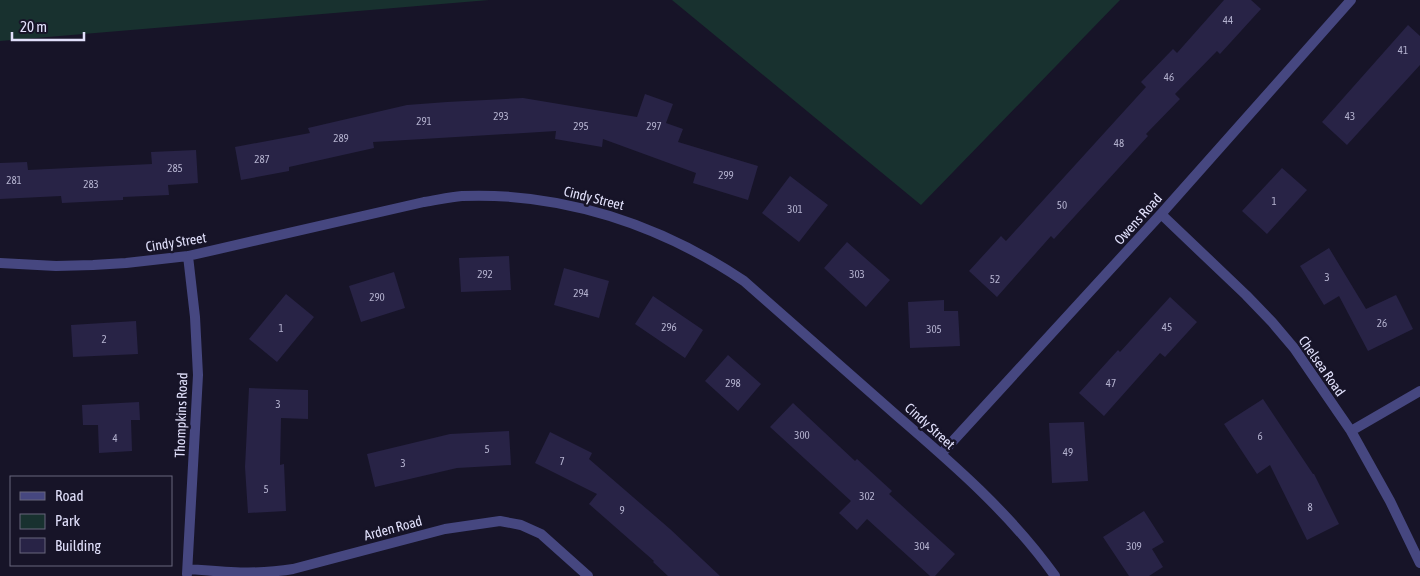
<svg xmlns="http://www.w3.org/2000/svg" width="1420" height="576" viewBox="0 0 1420 576" font-family="'Asap Condensed',sans-serif">
<rect width="100%" height="100%" fill="#171428"/>
<path fill="#18312f" d="M0 0H489L0 41Z
M672 0H1120L921 205Z"/>
<path fill="#282346" d="M1224 0H1251L1261 9 1220 54 1217 51 1175 94 1180 99 1146 134 1148 136 1054 239 1051 236 997 297 969 271 1001 236 1006 241 1146 87 1141 82 1173 49 1177 53Z
M1408 25 1420 36V65L1347 145 1322 122Z
M645 94 673 104 666 123 683 129 678 142 758 166 748 200 693 183 696 173 603 139 602 147 555 139 556 131 373 142 374 148 289 167V171L241 180 235 147 310 133 308 128 407 105 447 102 523 98 637 117Z
M196 150 198 183 168 185 169 195 123 197V200L62 203 61 196 0 199V163L27 162 28 170 152 164 151 152Z
M1282 168 1307 190 1267 234 1242 211Z
M790 176 828 205 799 242 762 213Z
M847 242 890 280 866 307 824 268Z
M1329 248 1366 309 1396 295 1413 329 1368 351 1339 296 1324 305 1300 266Z
M509 256 511 290 461 292 459 258Z
M564 268 609 281 599 318 554 305Z
M394 272 405 308 361 322 349 286Z
M286 294 314 317 277 362 249 339Z
M653 296 703 330 685 358 635 324Z
M1170 297 1197 322 1165 357 1160 353 1104 416 1079 393 1118 350 1120 352Z
M944 300V311H958L960 346 910 348 908 302Z
M136 321 138 354 73 357 71 325Z
M728 355 761 384 738 411 705 381Z
M249 388 308 390V419L281 418 280 465 284 464 286 511 248 513 245 467Z
M1263 399 1313 474H1314L1339 524 1307 540 1270 465 1257 474 1224 424Z
M139 402 140 420H131L132 451 99 453 98 425H83L82 405Z
M793 403 855 461 857 459 892 491 889 494 955 554 935 576H930L867 519 857 530 839 513 851 501 770 427Z
M1084 422 1088 481 1052 483 1049 423Z
M509 431 511 465 457 468 375 487 367 454 450 434Z
M550 432 592 453 589 459 670 529 720 576H668L653 562 654 561 589 504 597 494 535 463Z
M1144 511 1164 542 1152 549 1163 567 1149 576H1129L1103 537Z"/>
<g fill="none" stroke-linecap="round" stroke-linejoin="round">
<path stroke="#464780" stroke-width="10" d="M1161 214 1246 295 1272 322 1294 348 1351 431 1390 501 1420 563
M0 263 56 266 93 265 126 263 188 256 424 202C437 200 450 197 462 196 563 192 661 225 744 281 794 325 845 370 895 414 952 463 1011 514 1055 576
M1351 431 1420 391
M941 454 1161 214 1351 0
M188 569C223 572 257 575 293 569L445 529 500 521 521 525 541 534 588 576
M187 574 198 375 195 317 188 256"/>
</g>
<g text-anchor="middle" stroke-width="5" stroke-linejoin="round" paint-order="stroke">
<g font-size="11" fill="#b3b1ce">
<text x="1228" y="24">44</text>
<text x="1403" y="54">41</text>
<text x="1169" y="81">46</text>
<text x="501" y="120">293</text>
<text x="1350" y="120">43</text>
<text x="424" y="125">291</text>
<text x="581" y="130">295</text>
<text x="654" y="130">297</text>
<text x="341" y="142">289</text>
<text x="1119" y="147">48</text>
<text x="262" y="163">287</text>
<text x="175" y="172">285</text>
<text x="726" y="179">299</text>
<text x="14" y="184">281</text>
<text x="91" y="188">283</text>
<text x="1274" y="205">1</text>
<text x="1062" y="209">50</text>
<text x="795" y="213">301</text>
<text x="485" y="278">292</text>
<text x="857" y="278">303</text>
<text x="1327" y="281">3</text>
<text x="995" y="283">52</text>
<text x="581" y="297">294</text>
<text x="377" y="301">290</text>
<text x="1382" y="327">26</text>
<text x="669" y="331">296</text>
<text x="1167" y="331">45</text>
<text x="281" y="332">1</text>
<text x="934" y="333">305</text>
<text x="104" y="343">2</text>
<text x="733" y="387">298</text>
<text x="1111" y="387">47</text>
<text x="278" y="408">3</text>
<text x="802" y="439">300</text>
<text x="1260" y="440">6</text>
<text x="115" y="442">4</text>
<text x="487" y="453">5</text>
<text x="1068" y="456">49</text>
<text x="562" y="465">7</text>
<text x="403" y="467">3</text>
<text x="266" y="493">5</text>
<text x="867" y="500">302</text>
<text x="1310" y="511">8</text>
<text x="622" y="514">9</text>
<text x="922" y="550">304</text>
<text x="1134" y="550">309</text>
</g>
<g font-size="14" fill="#e1e0fb" stroke="#171428">
<text transform="translate(594 198) rotate(14)" y="5">Cindy Street</text>
<text transform="translate(1138 219) rotate(-48)" y="5">Owens Road</text>
<text transform="translate(176 242) rotate(-9)" y="5">Cindy Street</text>
<text transform="translate(1322 366) rotate(55)" y="5">Chelsea Road</text>
<text transform="translate(181 415) rotate(-88)" y="5">Thompkins Road</text>
<text transform="translate(930 426) rotate(42)" y="5">Cindy Street</text>
<text transform="translate(393 528) rotate(-15)" y="5">Arden Road</text>
</g>
</g>
<rect x="10" y="476" width="162" height="90" fill="#171428" stroke="#68667c"/>
<rect x="20" y="492" width="25" height="8" fill="#464780" stroke="#68667c"/>
<text x="55" y="501" font-size="15" fill="#e1e0fb">Road</text>
<rect x="20" y="514" width="25" height="15" fill="#18312f" stroke="#68667c"/>
<text x="55" y="526" font-size="15" fill="#e1e0fb">Park</text>
<rect x="20" y="538" width="25" height="15" fill="#282346" stroke="#68667c"/>
<text x="55" y="551" font-size="15" fill="#e1e0fb">Building</text>
<path d="M12 32v8h72v-8" fill="none" stroke="#e1e0fb" stroke-width="2.5"/>
<text x="20" y="32" font-size="15" fill="#e1e0fb" stroke="#171428" stroke-width="4" paint-order="stroke">20 m</text>
</svg>
